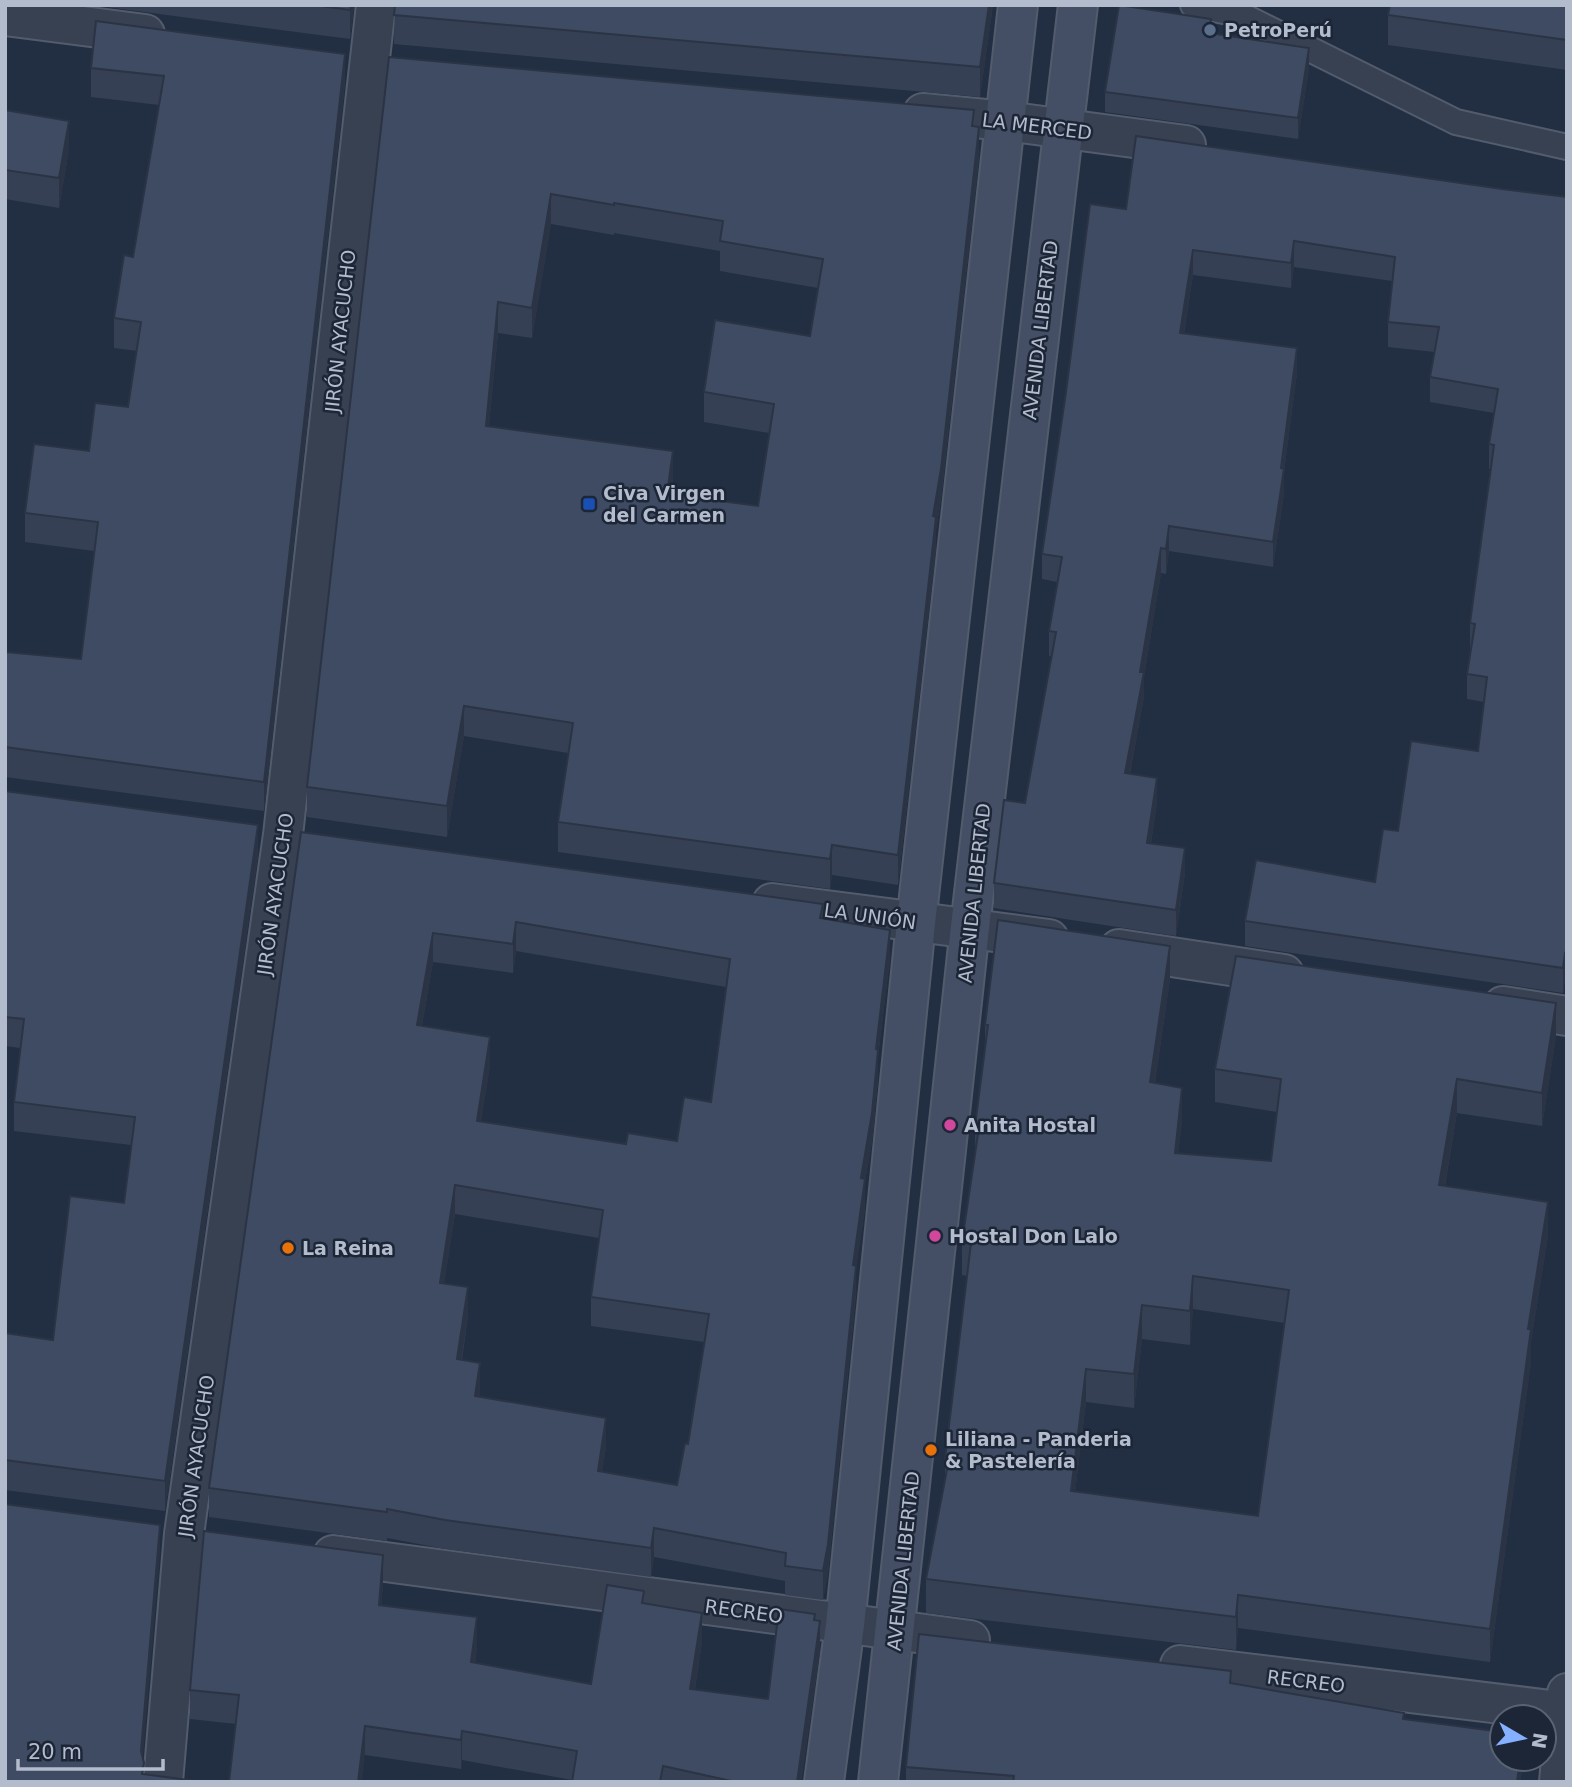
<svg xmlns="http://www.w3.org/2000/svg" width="1572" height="1787" viewBox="0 0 1572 1787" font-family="'DejaVu Sans',sans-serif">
<rect width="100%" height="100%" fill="#222e42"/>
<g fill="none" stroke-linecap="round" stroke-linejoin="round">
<g stroke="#525c6c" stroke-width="28">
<path id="lane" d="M1193 5 1239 14 1456 122 1567 147"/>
</g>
<g stroke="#525c6c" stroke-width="42">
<path id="street" d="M5 16 145 34
M923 113 1006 121 1186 145
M772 903 1049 939
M1119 949 1284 974
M1503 1006 1567 1016
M333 1555 970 1640
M1180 1665 1567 1712
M163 1782 184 1534 283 835 376 5
M1559 1782 1567 1693"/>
</g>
<g stroke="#525c6c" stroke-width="42">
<path id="secondary" d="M824 1782 845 1625 916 923 1018 5
M878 1782 970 927 1078 5"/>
</g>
<use href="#lane" stroke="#374151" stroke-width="24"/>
<use href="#street" stroke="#374151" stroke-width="38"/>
<use href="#secondary" stroke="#444f65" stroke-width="38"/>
</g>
<path fill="#354054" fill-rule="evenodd" d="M91 5H354L350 39Z
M395 5H993L980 97 394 44Z
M1567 5V70L1388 45V15Z
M1211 34 1309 69 1298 139 1105 112V92Z
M389 57 974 127 979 158 941 499 936 530V547L898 885 832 875 830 889 558 852V822L568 753 464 736 447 837 307 817V787ZM551 224 614 235V233L720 251V271L818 288 810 336 704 392V422L769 433 758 506 672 494 673 481 489 426 498 333 532 338Z
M91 68 345 83 264 811 5 777V652L81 659 94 551 25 542V513L89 451 128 407 137 351 114 348V318L133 257 159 105 91 97Z
M5 110 69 150 59 208 5 199Z
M1502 189 1567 197V979H1565L1563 993 1245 946V921L1375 882 1398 831 1478 751 1484 702 1467 699V674L1471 648H1470V623L1490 469H1489V444L1494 413 1430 402V377L1435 352 1388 347V322L1392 281 1294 267 1291 288 1193 275 1184 334 1297 373 1284 472V494L1273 567 1169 551 1166 574 1161 573 1144 677V697L1130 774 1157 803 1151 843 1185 873 1176 936 994 908V883L1025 803 1052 656H1049V631L1057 582 1042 579V554L1126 209Z
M5 791 258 855 165 1511 5 1490V1333L53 1340 124 1203 131 1145 14 1131V1102L20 1048 5 1046Z
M301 832 823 919 890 958 878 1057V1079L872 1142 865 1181V1208L856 1268V1294L828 1573 823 1600 785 1595V1581L654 1557 651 1577 445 1549 387 1538V1541L209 1517V1488ZM516 951 726 987 711 1102 677 1141 626 1144 481 1121 490 1066 422 1026 433 962 513 973ZM455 1214 599 1238 591 1297V1326L704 1342 688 1444 677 1485 602 1472 606 1447 479 1397 480 1392 462 1360 468 1316 444 1284Z
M1170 979 1155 1083 1182 1121 1178 1153 1271 1161 1277 1112 1215 1102V1069L1556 1037 1542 1126 1457 1113 1445 1186 1548 1236 1531 1342V1362L1490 1662 1238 1628 1236 1650 926 1613V1579L945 1479V1459L967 1276 962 1275V1242L975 1154V1126L985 1053V1025ZM1193 1309 1285 1323 1258 1516 1075 1492 1086 1402 1134 1408 1142 1339 1190 1345Z
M383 1584 381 1606 477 1647 475 1663 591 1684 644 1604 702 1642 695 1689 768 1699 815 1620 820 1650 801 1782H572V1780L462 1760 461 1769 365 1755 236 1724 190 1719V1690Z
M1231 1683 1404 1719 1502 1759H1524L1520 1782H906V1767Z"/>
<path fill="#2b3445" d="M351 5H354L350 39V10Z
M989 5H993L980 97V67Z
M7 9V38L5 50V20Z
M1309 48V69L1298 139V118Z
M345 54V83L264 811V782Z
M69 121V150L59 208V178Z
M979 127V158L941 499 936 530V547L898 885V855L933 516Z
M551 194V224L532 338V308Z
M1294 241V267L1291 288V263Z
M1193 250V275L1180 358V333Z
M498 302V333L486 456V426Z
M1297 348V373L1284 472V494L1273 567V542Z
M673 451V481L667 524V494Z
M1169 526V551L1166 574V549Z
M1161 548V573L1144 677V697L1125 799V773L1140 672Z
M464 706V736L447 837V806Z
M1157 778V803L1147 868V843Z
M258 825V855L165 1511V1481Z
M832 845V875L830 889V859Z
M1185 848V873L1176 936V910Z
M516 922V951L513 973V944Z
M890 930V958L878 1057V1079L872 1142 865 1181V1208L856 1268V1294L828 1573 823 1600V1571L861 1178Z
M433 933V962L417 1054V1025Z
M1170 946V979L1150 1116V1082Z
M1565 953V979L1563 993V968Z
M1556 1003V1037L1542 1126V1093Z
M490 1037V1066L477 1149V1121Z
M1457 1079V1113L1439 1218V1185Z
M1182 1088V1121L1175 1186V1153Z
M455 1185V1214L440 1312V1283Z
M1548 1202V1236L1531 1342V1362L1490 1662V1629L1528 1329Z
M1193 1276V1309L1190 1345V1311Z
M468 1287V1316L457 1388V1359Z
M1142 1305V1339L1134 1408V1374Z
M480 1363V1392L475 1425V1396Z
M1086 1369V1402L1071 1524V1491Z
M606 1418V1447L598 1500V1471Z
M160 1525V1554L141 1780V1751Z
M654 1528V1557L651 1577V1548Z
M383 1555V1584L379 1635V1605Z
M1238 1595V1628L1236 1650V1617Z
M702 1613V1642L690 1718V1689Z
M477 1617V1647L471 1692V1662Z
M820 1621V1650L801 1782H797Z
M365 1726V1755L362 1782H358Z
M462 1731V1760L461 1769V1740Z
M1520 1759H1524L1520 1782H1517Z"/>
<path fill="#3e4b62" stroke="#2b3445" stroke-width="2" fill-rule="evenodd" d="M313 5H351L350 10Z
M395 5H989L980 67 394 15Z
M1119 5 1211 19 1209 33 1309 48 1298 118 1105 92Z
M1390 5H1567V40L1388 15Z
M96 21 345 54 264 782 5 747V652L81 659 98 522 25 513 34 444 89 451 95 403 128 407 141 322 114 318 124 255 133 257 164 76 91 68Z
M389 57 974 110 972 126 979 127 941 469 933 516 936 517 898 855 832 845 830 859 558 822 573 723 464 706 447 806 307 787ZM551 194 614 205V203L723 221 720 241 823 259 810 336 715 320 704 392 774 404 758 506 667 494 673 451 486 426 498 302 532 308Z
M5 110 69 121 59 178 5 170Z
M1136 136 1502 189 1567 197V954L1565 953 1563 968 1245 921 1256 860 1375 882 1383 829 1398 831 1411 741 1478 751 1487 677 1467 674 1475 624 1470 623 1494 445 1489 444 1498 389 1430 377 1439 327 1388 322 1395 257 1294 241 1291 263 1193 250 1180 333 1297 348 1281 468 1284 469 1273 542 1169 526 1166 549 1161 548 1140 672H1144L1125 773 1157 778 1147 843 1185 848 1176 910 994 883 1004 800 1025 803 1056 632 1049 631 1062 557 1042 554 1066 392 1090 204 1126 209Z
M5 791 258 825 165 1481 5 1460V1333L53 1340 70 1196 124 1203 135 1117 14 1102 24 1019 5 1017Z
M301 832 823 904 820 918 890 930 876 1049 878 1050 872 1113 861 1178 865 1179 853 1265 856 1266 828 1544 823 1571 785 1566 786 1553 654 1528 651 1548 445 1520 387 1509V1512L209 1488ZM516 922 730 959 711 1102 684 1097 677 1141 628 1133 626 1144 477 1121 490 1037 417 1025 433 933 513 944ZM455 1185 603 1210 591 1297 709 1314 688 1444 685 1443 677 1485 598 1471 606 1418 475 1396 480 1363 457 1359 468 1287 440 1283Z
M998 920 1170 946 1150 1082 1182 1088 1175 1153 1271 1161 1281 1079 1215 1069 1236 956 1556 1003 1542 1093 1457 1079 1439 1185 1548 1202 1528 1329H1531L1490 1629 1238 1595 1236 1617 926 1579 949 1459H945L971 1243 962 1242 979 1127 975 1126 988 1025H985ZM1193 1276 1289 1290 1258 1516 1071 1491 1086 1369 1134 1374 1142 1305 1190 1311Z
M5 1504 160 1525 141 1751 144 1763 142 1774 204 1782H5Z
M204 1531 383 1555 379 1605 477 1617 471 1662 591 1684 607 1585 644 1591 642 1603 702 1613 690 1689 768 1699 779 1609 815 1614 814 1620 820 1621 797 1782H736L663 1766 660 1782H572L577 1751 462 1731 461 1740 365 1726 358 1782H229L239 1695 190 1690Z
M919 1634 1231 1671 1230 1683 1404 1713 1403 1719 1502 1732V1759H1520L1517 1782H1013L1014 1776 906 1767Z"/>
<circle fill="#5c6f8a" stroke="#1c2637" stroke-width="2.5" cx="1210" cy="30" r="7"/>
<rect fill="#1a4fb4" stroke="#1c2637" stroke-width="2.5" x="582" y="497" width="14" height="14" rx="3.5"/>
<g fill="#d1479c" stroke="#1c2637" stroke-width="2.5">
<circle cx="950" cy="1125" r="7"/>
<circle cx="935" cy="1236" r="7"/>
</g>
<g fill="#e8710a" stroke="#1c2637" stroke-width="2.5">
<circle cx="288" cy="1248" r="7"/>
<circle cx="931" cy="1450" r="7"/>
</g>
<g text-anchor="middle" stroke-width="5" stroke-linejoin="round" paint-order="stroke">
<g font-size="19" font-weight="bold" fill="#b3bccc" stroke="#1c2637" text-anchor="start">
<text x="1224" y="37">PetroPerú</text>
<text x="603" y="500">Civa Virgen<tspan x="603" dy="22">del Carmen</tspan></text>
<text x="964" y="1132">Anita Hostal</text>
<text x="949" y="1243">Hostal Don Lalo</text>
<text x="302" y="1255">La Reina</text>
<text x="945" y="1446">Liliana - Panderia<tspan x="945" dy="22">&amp; Pastelería</tspan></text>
</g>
<g font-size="19" fill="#b3bccc" stroke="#1c2637">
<text transform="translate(1037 126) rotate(7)" y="7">LA MERCED</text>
<text transform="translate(1040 330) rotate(-83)" y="7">AVENIDA LIBERTAD</text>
<text transform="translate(340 331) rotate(-84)" y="7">JIRÓN AYACUCHO</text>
<text transform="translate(974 893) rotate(-84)" y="7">AVENIDA LIBERTAD</text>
<text transform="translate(275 894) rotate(-82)" y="7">JIRÓN AYACUCHO</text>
<text transform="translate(870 916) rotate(8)" y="7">LA UNIÓN</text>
<text transform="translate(196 1456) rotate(-82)" y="7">JIRÓN AYACUCHO</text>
<text transform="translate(903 1561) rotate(-84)" y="7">AVENIDA LIBERTAD</text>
<text transform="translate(744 1611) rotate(8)" y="7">RECREO</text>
<text transform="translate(1306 1681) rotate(7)" y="7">RECREO</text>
</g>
</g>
<rect width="1572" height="1787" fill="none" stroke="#b3bccc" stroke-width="14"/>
<g transform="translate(1523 1738) rotate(99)"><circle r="33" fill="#1c2637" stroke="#586273" stroke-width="2"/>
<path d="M0-5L12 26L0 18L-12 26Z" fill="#85afff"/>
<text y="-10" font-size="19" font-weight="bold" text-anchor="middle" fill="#b3bccc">N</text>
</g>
<path d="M18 1759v10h145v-10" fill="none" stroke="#b3bccc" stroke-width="3.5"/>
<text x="28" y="1759" font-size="21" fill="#b3bccc" stroke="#1c2637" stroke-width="5" paint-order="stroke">20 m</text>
</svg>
